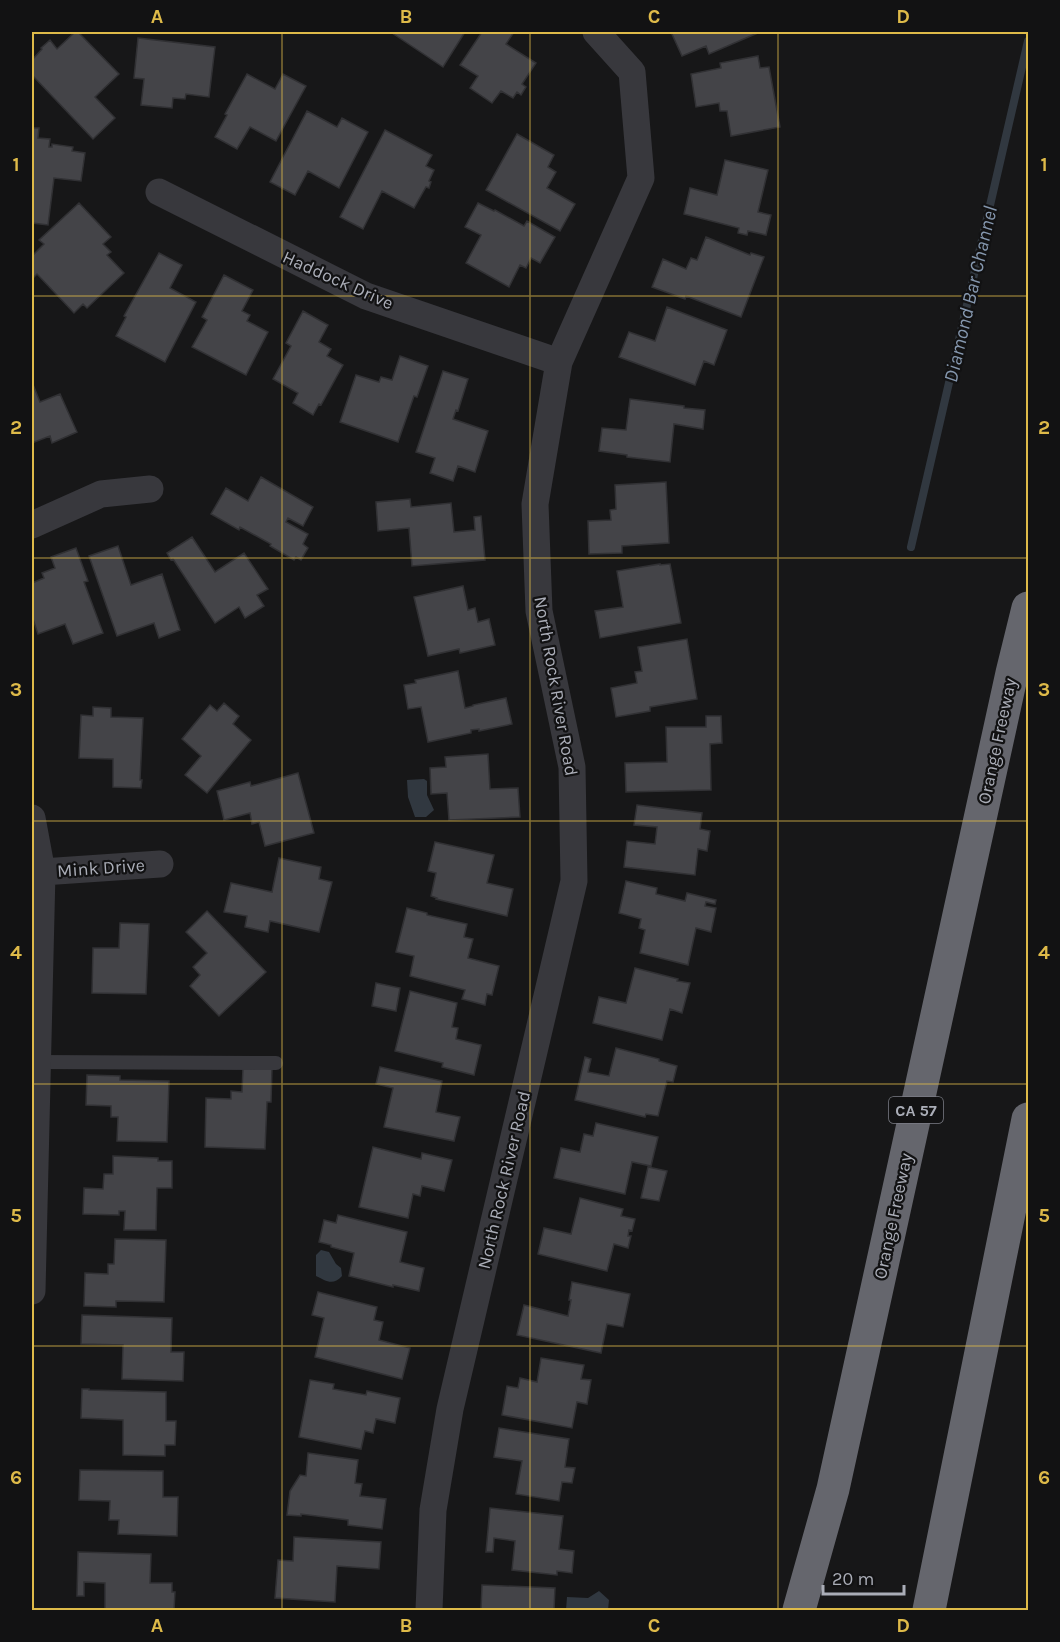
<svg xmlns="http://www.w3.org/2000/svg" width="1060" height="1642" viewBox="0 0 1060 1642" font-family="Karla,sans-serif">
<rect width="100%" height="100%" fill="#171718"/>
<path fill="#313840" d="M424 779 427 781V795L434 810 426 817H415L408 797 407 780Z
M321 1250 329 1252 336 1264 341 1268 342 1276C333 1286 326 1281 316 1276V1255Z
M599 1591 609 1600 608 1610H566L567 1597 588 1598Z"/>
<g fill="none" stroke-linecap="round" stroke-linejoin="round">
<path stroke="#313840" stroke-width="8" d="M911 547 1028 41"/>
</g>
<path fill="#444448" stroke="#313134" stroke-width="1.5" d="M75 32H78L119 74 95 97 115 118 93 139 32 75V60L42 49 41 48 50 40 57 49Z
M393 32H465L443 67 392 33Z
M482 32H514L506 44 536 63 522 84 526 87 521 95 517 92 513 98 501 91 492 103 470 88 478 76 460 65Z
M671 32H760L709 54 706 46 682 56Z
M138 38 215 47 209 97 186 94 185 99 173 98 172 108 141 105 144 79 134 78Z
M758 56 760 68 769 67 780 127 731 136 727 111H720L719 103 696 107 691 74 721 68 720 63Z
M247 74 275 89 283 74 306 86 276 141 250 127 237 149 215 137 227 115 225 114Z
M307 111 337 127 342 118 368 132 339 188 308 171 295 195 270 182Z
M32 126H33V128H39L38 138 50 139 49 147H52V144L73 147 72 151 85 153 81 181 54 178 48 225 32 223Z
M385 130 432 155 426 166 434 170 429 181 431 182 429 188 426 187 414 208 382 191 363 229 340 217Z
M517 134 554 155 548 167 556 172 547 188 575 204 560 231 486 190Z
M725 160 768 170 758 212 771 215 766 235 748 231 747 235 738 233 739 228 684 214 690 188 717 195Z
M79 203 111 237 103 244 111 252 107 255 124 273 87 308 83 304 74 313 37 274 32 279V256L44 244 39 240Z
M478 203 494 211 495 210 524 226 527 221 555 237 540 263 531 258 526 268 520 265 509 287 466 263 481 235 465 227Z
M706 237 750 255 751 253 764 257 741 317 686 296 685 299 652 287 663 259 686 269 691 258 697 260Z
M159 253 182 265 170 288 196 302 165 362 116 336 126 317 124 316Z
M224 275 253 290 242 311 250 315 247 321 268 332 246 375 192 347 207 320 202 317Z
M667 307 727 330 714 365 704 361 695 385 619 357 629 332 655 341Z
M303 311 328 325 319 342 331 349 327 356 343 365 321 405 319 404 313 415 293 403 298 393 273 379 291 346 286 343Z
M400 356 428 366 417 397 414 396 398 442 340 422 356 375 379 382 381 377 392 380Z
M443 371 468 379 458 411 456 410 453 419 488 431 475 472 458 466 453 481 430 473 435 458 416 452Z
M32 382 40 402 60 394 77 432 52 443 50 436 32 443Z
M630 399 684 406V408L705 410 703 429 674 424 670 462 627 457V455L599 451 602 428 626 430Z
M261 477 313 507 303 526 288 518 286 522 308 534 303 544 308 548 301 560 296 557 294 560 270 546 271 544 240 527 239 530 211 514 226 488 248 501Z
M666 482 669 543 622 546V553L589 554 588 521 611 520 610 510 616 509 615 485Z
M410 499 411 507 451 503 454 532 475 530 474 517 481 516 485 560 412 566 409 528 378 531 376 502Z
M192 537 215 572 244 553 268 589 257 595 264 606 245 618 239 607 215 623 173 559 171 560 167 553Z
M118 546 131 585 162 574 180 630 159 638 154 623 117 636 89 556Z
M76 548 88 581 84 582 103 633 73 644 65 624 38 634 32 616V583L44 578 42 573 55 568 51 557Z
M660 564V565L670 564 681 623 600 638 595 611 623 607 617 571Z
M463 586 468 610 475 608 478 622 489 619 495 645 460 653 459 649 428 656 414 597Z
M687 639 697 699 650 707V711L616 717 611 688 637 683 635 672 642 671 638 647Z
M458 671 465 708 473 706V705L506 698 512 724 479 731V729L471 730V733L428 742 421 707 408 709 404 685 416 683 415 680Z
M224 703 239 716 233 724 251 740 207 793 185 775 201 756 182 739 210 705 217 711Z
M93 707 111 708V717L143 718 140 780H142L141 788 113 787V759L79 758 81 715 93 716Z
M706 716H721L722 743 710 744 711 790 626 792 625 763 667 762 666 727H706Z
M488 754 490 789 518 788 520 817 449 820 447 793 431 794 430 768 446 767 445 757Z
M298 773 314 833 265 846 259 822 252 824 250 813 224 820 217 791 250 782 251 786Z
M637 805 702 813 700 829 710 831 707 851 698 849 695 875 624 867 627 841 655 844 657 827 634 825Z
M435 842 494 855 487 883 513 889 507 916 436 899 437 898 431 896 436 873 428 871Z
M279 858 321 867 319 879 332 882 319 932 270 921 268 932 245 927 247 916 224 912 231 883 272 892Z
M626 881 657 888 656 894 685 901 687 893 716 900 715 904 706 902 705 906 716 908 711 932 696 928 688 965 640 953 645 930 639 928 641 919 619 913Z
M407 908 427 913V915L467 924 464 937 473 939 468 958 499 966 492 995 487 994 485 1005 462 999 465 990 410 976 414 956 396 952Z
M207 911 266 972 219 1016 190 986 200 975 193 967 207 953 186 932Z
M120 923 149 924 146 994 92 993 93 948H119Z
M635 968 678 979 677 981 690 983 682 1013 670 1009 662 1040 593 1023 599 997 626 1003Z
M376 983 400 988 396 1011 372 1006Z
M410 991 457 1003 452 1027 458 1028 456 1039 481 1045 474 1075 442 1067 443 1063 395 1051Z
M616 1048 659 1059V1061L677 1066 673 1082 667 1081 658 1116 646 1114 645 1117 575 1100 585 1057 591 1059 588 1072 609 1076Z
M243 1067 272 1068 271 1102H267L265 1149 205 1147 206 1098 231 1099V1091L242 1092Z
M380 1067 442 1081 436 1112 460 1117 454 1141 384 1127 393 1088 376 1084Z
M87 1075 120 1076V1080L169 1081 167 1142 117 1141 118 1117H111V1106L86 1105Z
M596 1123 658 1137 651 1166 632 1162 625 1194 554 1178 561 1148 580 1152 584 1134 593 1136Z
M373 1147 421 1159 422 1153 452 1160 444 1191 422 1186 420 1196 413 1194 408 1218 359 1207Z
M113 1156 158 1158V1161H172V1188H157L156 1230H124L125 1211H119V1215L83 1214 84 1188 103 1189 104 1174H113Z
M648 1167 667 1171 659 1201 641 1198Z
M580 1198 623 1209 621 1216 635 1219 632 1231 629 1230 628 1236H631L628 1248 614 1244 607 1271 538 1254 544 1228 571 1234Z
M338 1215 407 1232 400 1262 424 1268 419 1291 393 1285V1287L349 1276 354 1253 331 1247V1245L319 1242 324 1220 336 1223Z
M115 1239 166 1240 164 1302 116 1301V1307L84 1306 85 1273 108 1274V1264H114Z
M572 1282 630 1294 623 1327 607 1324 601 1353 517 1335 524 1305 568 1316 571 1300H569Z
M318 1292 377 1307 374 1320 383 1322 379 1340 410 1348 402 1379 315 1357 324 1318 312 1315Z
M82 1315 172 1318 171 1352H184L183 1381 122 1379 123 1345 81 1344Z
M541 1358 584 1365 581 1379 591 1380 587 1404 577 1402 572 1428 502 1415 507 1386 518 1388 520 1378 537 1382Z
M310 1380 334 1384 333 1389 366 1395 367 1391 400 1398 395 1423 376 1419 373 1433 365 1431 361 1449 299 1437Z
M82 1389H89V1390L166 1392V1421H176L175 1445H165V1456L123 1455V1420L81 1418Z
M499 1428 569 1439 565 1467 575 1468 572 1483 562 1482 559 1501 516 1494 522 1461 494 1457Z
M308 1453 358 1460 355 1483 362 1484 360 1496 386 1499 382 1529 348 1525V1520L301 1514V1516L287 1515 290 1491 300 1475 306 1476Z
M80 1470 163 1471V1497H178L177 1536 118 1534 119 1520H109L110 1501 79 1500Z
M490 1508 563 1516 559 1549 574 1551 572 1573 557 1571V1575L512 1570 515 1541 494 1538 493 1552H486Z
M294 1537 381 1542 379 1569 337 1566 335 1602 275 1598 278 1560 293 1561Z
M78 1552 151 1554 150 1583H172V1592H175L174 1610H105V1583L84 1582V1596H77Z
M482 1585 555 1588 554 1610H481Z"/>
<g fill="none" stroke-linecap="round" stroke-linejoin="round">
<path stroke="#38383d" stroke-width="14" d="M37 1062 276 1063"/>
<path stroke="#38383d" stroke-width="27" d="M159 192 366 296 559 362
M32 525 101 494 150 489
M32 818 42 872 32 1291
M42 872 160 864
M429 1610 433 1510 450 1409 574 881 572 767 539 611 535 504 559 362 641 178 632 72 596 32"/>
<path stroke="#65666d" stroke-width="33" d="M799 1610 833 1489 1012 673 1028 608
M929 1610 1028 1119"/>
</g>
<path fill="none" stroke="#deba49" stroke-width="1.5" stroke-opacity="0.55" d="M282 32V1610M530 32V1610M778 32V1610M32 296H1028M32 558H1028M32 821H1028M32 1084H1028M32 1346H1028"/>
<g text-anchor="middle" stroke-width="4.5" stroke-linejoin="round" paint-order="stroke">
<rect fill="#121213" stroke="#7c7e86" stroke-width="1.5" x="889" y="1097" width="54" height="26" rx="4.5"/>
<g font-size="16" font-weight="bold" fill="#aaadb7">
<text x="916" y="1116">CA 57</text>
</g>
<g font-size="18" fill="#aaadb7" stroke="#121213">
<text transform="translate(338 280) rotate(24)" y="6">Haddock Drive</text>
<text transform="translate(556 686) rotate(80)" y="6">North Rock River Road</text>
<text transform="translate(997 741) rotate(-78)" y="6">Orange Freeway</text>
<text transform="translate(101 868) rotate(-4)" y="6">Mink Drive</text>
<text transform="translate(504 1180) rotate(-77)" y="6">North Rock River Road</text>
<text transform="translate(893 1216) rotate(-78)" y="6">Orange Freeway</text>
</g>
<g font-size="20" font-style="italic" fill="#8597ae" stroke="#121213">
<text transform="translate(970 294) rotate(-77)" y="7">Diamond Bar Channel</text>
</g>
</g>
<rect width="1060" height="1642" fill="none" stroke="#121213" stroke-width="66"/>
<path d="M823 1585v9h81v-9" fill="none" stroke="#aaadb7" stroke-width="3"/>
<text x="832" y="1585" font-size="18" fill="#aaadb7" stroke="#121213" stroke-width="4.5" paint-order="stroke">20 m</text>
<rect x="33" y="33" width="994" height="1576" fill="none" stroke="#deba49" stroke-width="2"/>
<g font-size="20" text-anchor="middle" font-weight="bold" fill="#deba49">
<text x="157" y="23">A</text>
<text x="406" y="23">B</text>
<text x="654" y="23">C</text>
<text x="903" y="23">D</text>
<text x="16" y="171">1</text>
<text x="1044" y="171">1</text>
<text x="16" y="434">2</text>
<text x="1044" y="434">2</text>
<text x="16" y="696">3</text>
<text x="1044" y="696">3</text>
<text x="16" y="959">4</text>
<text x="1044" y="959">4</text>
<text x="16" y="1222">5</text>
<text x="1044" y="1222">5</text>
<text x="16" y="1484">6</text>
<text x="1044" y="1484">6</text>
<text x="157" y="1632">A</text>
<text x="406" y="1632">B</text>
<text x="654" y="1632">C</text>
<text x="903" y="1632">D</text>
</g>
</svg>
